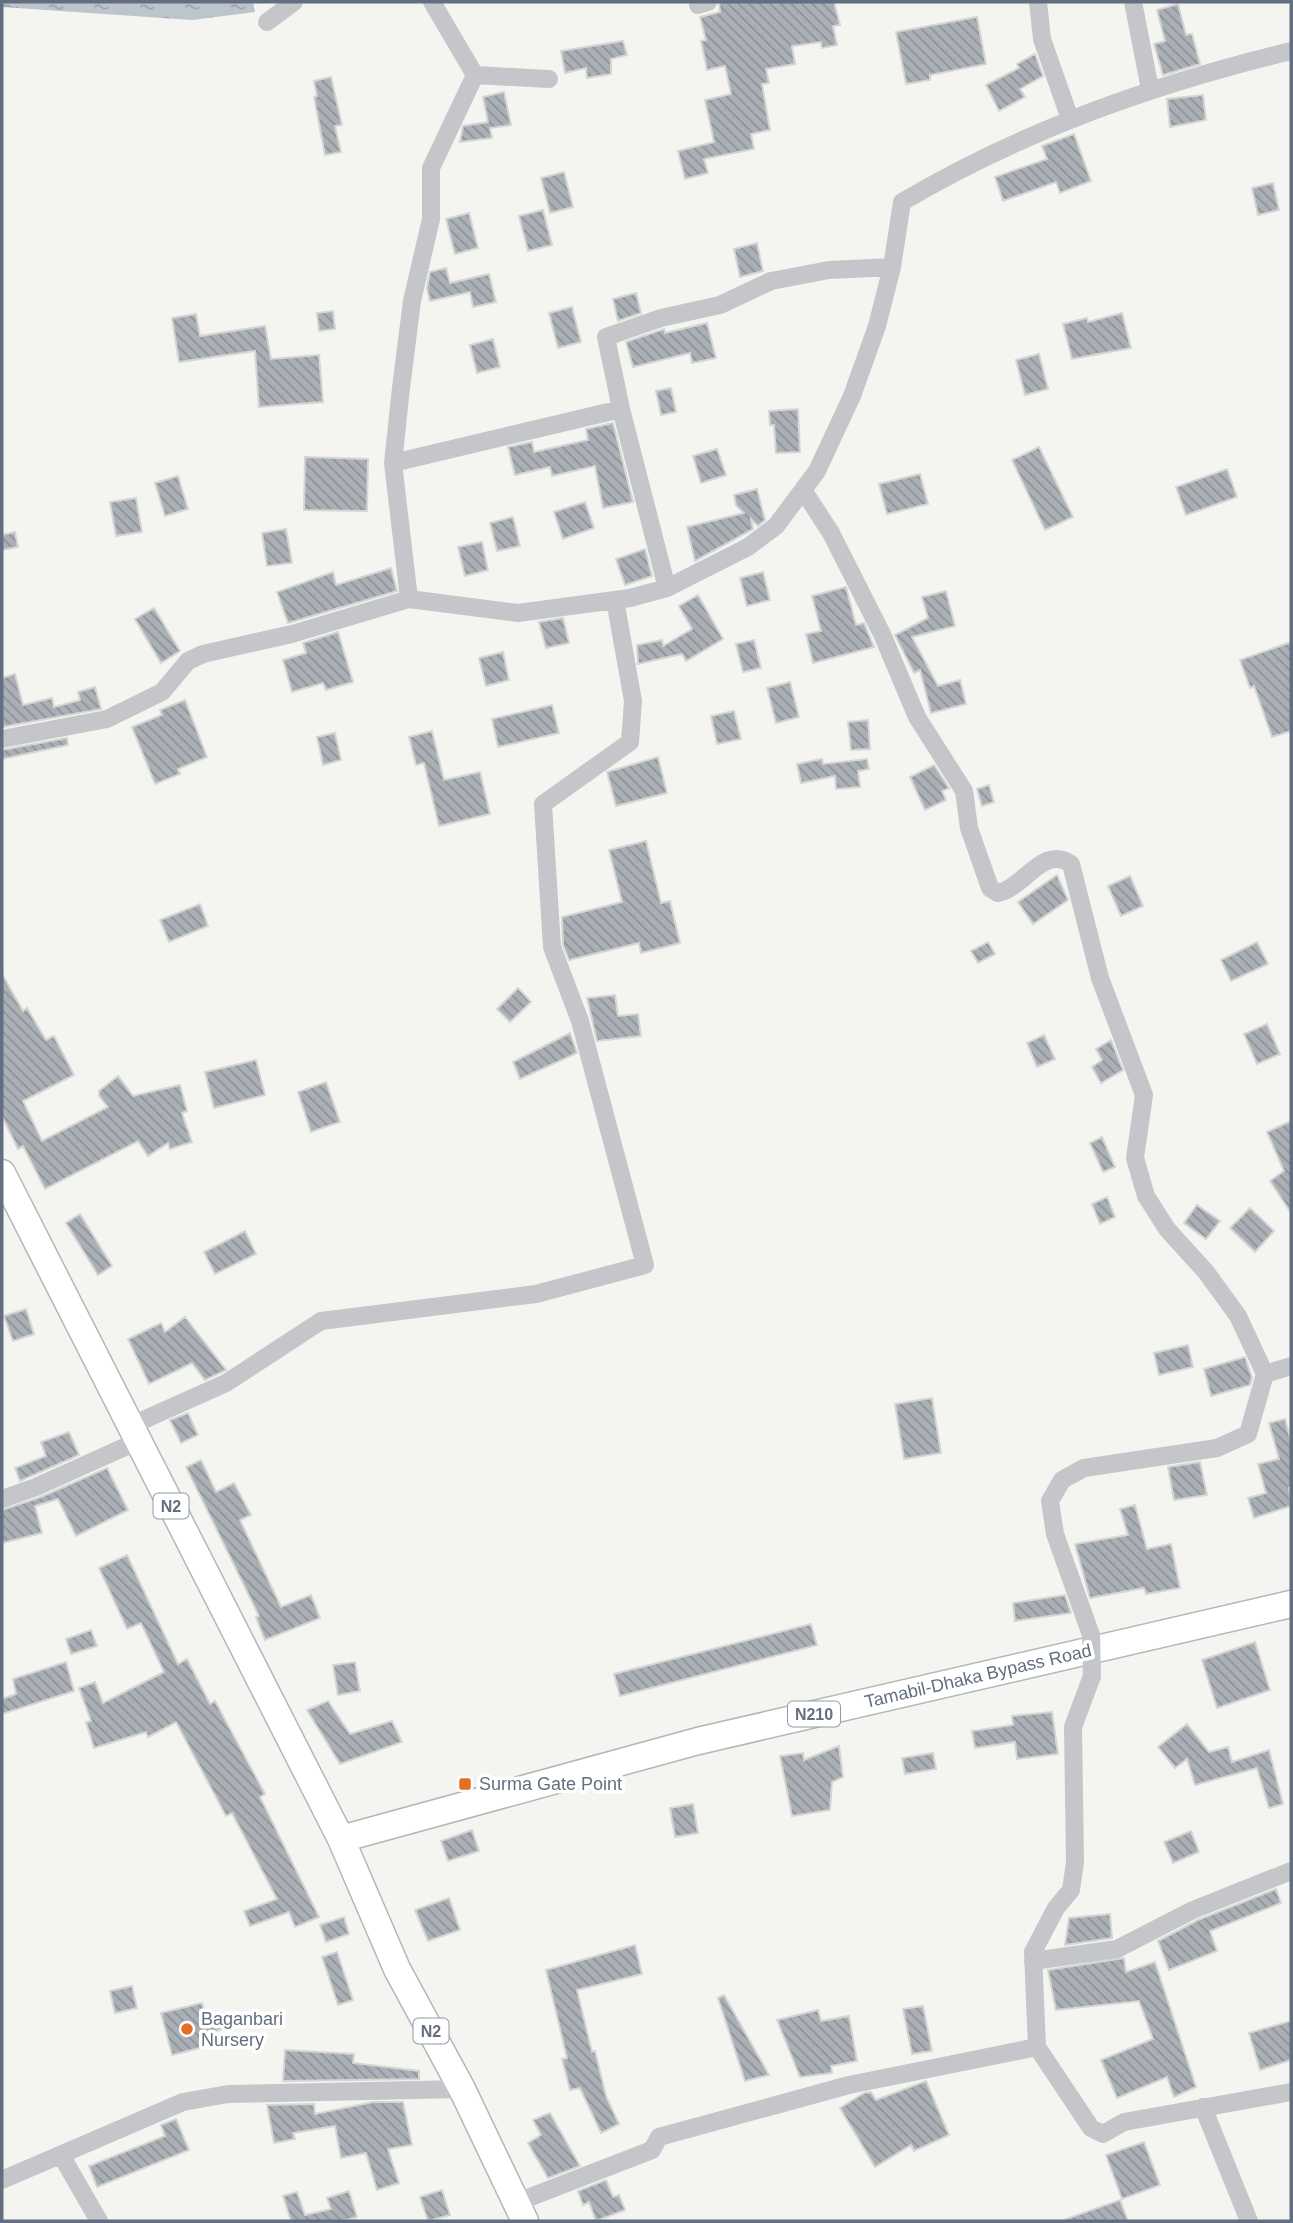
<svg xmlns="http://www.w3.org/2000/svg" width="1293" height="2223" viewBox="0 0 1293 2223" font-family="Arial,sans-serif">
<defs>
<pattern id="water-ripples" width="26" height="14" patternUnits="userSpaceOnUse" patternTransform="scale(1.75)"><rect width="26" height="14" fill="#bdc5cc"/><path d="M2 4q2-2 4 0t4 0M15 11q2-2 4 0t4 0" fill="none" stroke="#9da4ab"/></pattern>
<pattern id="building-back-hatch" width="6" height="6" patternUnits="userSpaceOnUse" patternTransform="scale(1.75)"><rect width="6" height="6" fill="#aab0b6"/><path d="M-1 5l2 2M0 0l6 6M5-1l2 2" fill="none" stroke="#8e9399"/></pattern>
</defs>
<rect width="100%" height="100%" fill="#f4f4f0"/>
<path fill="url(#water-ripples)" d="M2 2H253L255 12 192 20 2 7Z"/>
<path fill="url(#building-back-hatch)" stroke="#d5d5d3" stroke-width="2" d="M719 2H834L840 25 833 26 837 45 822 48 821 42 792 46 795 64 766 69 769 83 762 84 770 130 751 134 754 149 704 159 708 173 685 179 678 151 714 142 705 100 731 94 725 66 707 70 701 41 706 40 700 17 720 12Z
M1178 4 1186 35 1192 34 1200 64 1163 75 1154 44 1165 41 1157 10Z
M977 17 986 64 930 75V80L906 84 896 32Z
M623 41 627 55 611 59V74L587 78 586 68 565 73 561 51Z
M1035 54 1043 76 1020 89 1025 97 999 111 986 85 1019 68 1017 64Z
M331 77 342 125 335 126 341 152 325 155 314 97 317 96 314 81Z
M504 92 511 125 490 128 492 138 460 142 463 126 488 122 483 97Z
M1203 95 1206 120 1170 127 1167 99Z
M1074 134 1091 181 1060 193 1056 182 1003 201 995 177 1047 159 1042 146Z
M564 172 573 207 550 213 541 178Z
M1273 183 1279 210 1258 215 1252 188Z
M543 210 552 245 528 251 519 216Z
M469 213 478 248 455 254 446 219Z
M757 243 763 271 740 277 734 249Z
M446 268 450 283 489 274 496 302 473 307 470 292 430 301 427 288 430 272Z
M636 293 641 313 618 321 613 299Z
M572 307 581 342 558 348 549 313Z
M333 311 335 329 319 331 317 313Z
M1122 313 1131 348 1072 359 1063 324 1087 318 1088 322Z
M196 314 200 336 265 326 271 359 319 355 323 402 259 407 255 351 179 362 172 318Z
M707 323 716 358 692 363 690 353 633 367 626 342 664 329 665 333Z
M493 339 500 367 477 373 470 345Z
M1039 354 1048 389 1025 395 1016 360Z
M671 388 676 412 661 415 656 391Z
M798 409 800 452 776 453 774 425H770L769 411Z
M613 423 633 502 603 508 595 466 552 476 550 467 515 475 508 447 532 442 534 452 588 440 586 429Z
M1039 447 1073 517 1045 530 1012 460Z
M717 449 726 475 701 483 693 456Z
M305 457 368 459 367 511 304 510Z
M1227 469 1237 497 1186 515 1176 487Z
M920 474 928 504 887 514 879 484Z
M178 476 188 509 165 516 155 483Z
M757 489 765 520 758 526 751 519 753 529 695 561 687 527 744 513 736 505 734 495Z
M136 498 142 532 116 536 110 502Z
M585 502 594 528 563 539 554 512Z
M513 517 520 546 497 551 490 523Z
M286 529 292 563 267 566 262 533Z
M15 532 18 547 2 550V535Z
M482 542 488 570 465 576 458 547Z
M645 549 652 576 625 585 616 559Z
M391 568 397 591 288 623 277 592 333 572 336 585Z
M763 572 770 600 747 606 740 578Z
M846 587 856 625 864 623 874 647 813 663 806 634 821 631 812 596Z
M946 591 955 626 912 637 938 686 960 680 966 704 931 713 920 670 914 673 895 635 928 618 922 597Z
M698 595 723 639 686 661 682 654 638 664 637 645 662 640 663 646 692 629 679 606Z
M154 608 180 651 161 663 135 619Z
M563 618 569 643 546 648 539 622Z
M338 632 353 682 326 690 323 683 292 692 283 660 306 653 303 643Z
M754 640 761 668 743 672 736 644Z
M1291 642V731L1272 737 1254 686 1250 688 1240 660Z
M503 652 509 680 486 686 479 658Z
M15 674 23 705 52 698 54 707 80 700 78 692 95 687 101 709 2 727V678Z
M790 682 799 717 776 723 767 688Z
M185 700 207 757 178 769 180 774 155 784 132 727 162 715 160 710Z
M552 705 559 733 498 747 492 719Z
M734 711 741 739 717 744 711 716Z
M868 720 870 749 851 750 848 722Z
M432 731 444 780 480 772 490 814 439 826 424 763 416 765 409 737Z
M335 733 341 760 323 765 317 737Z
M67 738 68 745 2 759V750Z
M658 757 667 793 616 806 607 772Z
M822 759 823 764 867 759 869 769 858 771 860 787 836 789 835 776 801 783 797 764Z
M934 765 949 788 942 791 946 800 925 810 910 777Z
M989 785 994 802 982 806 977 789Z
M646 841 661 903 670 901 680 943 641 953 639 943 569 960 563 945 562 917 622 902 609 850Z
M1057 875 1068 900 1033 924 1018 902Z
M1130 876 1143 906 1121 916 1108 886Z
M200 904 208 926 169 942 160 920Z
M988 942 995 954 978 963 971 951Z
M1257 942 1268 964 1231 981 1221 960Z
M2 974 23 1011 27 1008 46 1040 54 1036 74 1075 23 1101 42 1141 108 1107 99 1096V1091L118 1076 133 1096 180 1085 187 1111 182 1113 192 1142 170 1149 168 1143 148 1156 138 1141 45 1189 23 1146 18 1149 2 1116Z
M518 988 531 1002 510 1022 497 1009Z
M615 995 618 1016 638 1014 641 1036 597 1041 587 998Z
M1267 1024 1280 1054 1257 1064 1244 1034Z
M570 1033 577 1053 520 1079 513 1062Z
M1044 1035 1055 1059 1037 1067 1027 1043Z
M1111 1040 1123 1070 1101 1083 1092 1067 1102 1060 1096 1049Z
M256 1060 265 1095 214 1108 205 1072Z
M326 1082 340 1122 311 1132 298 1092Z
M1291 1121V1213L1270 1181 1284 1171 1267 1132Z
M1102 1137 1115 1167 1103 1172 1090 1143Z
M1107 1197 1115 1217 1100 1224 1092 1204Z
M1197 1205 1220 1221 1206 1239 1184 1223Z
M1250 1208 1274 1231 1255 1252 1230 1228Z
M80 1214 112 1266 98 1275 66 1223Z
M245 1231 256 1254 215 1274 204 1252Z
M26 1309 34 1334 13 1341 4 1316Z
M185 1317 226 1370 205 1380 192 1363 149 1384 128 1339 161 1323 165 1332Z
M1188 1345 1193 1367 1159 1375 1154 1353Z
M1245 1357 1252 1378 1250 1385 1211 1396 1204 1369Z
M932 1398 941 1453 904 1459 895 1404Z
M188 1413 198 1435 181 1443 170 1420Z
M1285 1419 1291 1441V1488H1289L1291 1506 1254 1518 1248 1498 1266 1493 1258 1464 1279 1459 1269 1423Z
M69 1432 79 1455 20 1481 15 1468 46 1456 41 1442Z
M201 1460 216 1492 234 1483 251 1515 240 1520 281 1607 311 1595 320 1618 265 1640 256 1617 259 1616 186 1467Z
M1200 1462 1207 1495 1174 1500 1168 1467Z
M107 1468 128 1510 76 1536 58 1499 35 1506 42 1533 2 1543V1510L41 1497Z
M1135 1505 1147 1549 1171 1544 1180 1588 1146 1594 1144 1588 1090 1598 1075 1544 1128 1535 1120 1509Z
M127 1555 178 1664 187 1659 210 1704 215 1701 265 1794 260 1797 319 1917 295 1927 289 1912 250 1926 244 1911 277 1899 232 1813 226 1816 176 1722 148 1737 146 1732 94 1748 86 1722 91 1721 79 1688 95 1682 103 1703 164 1672 141 1623 127 1629 99 1568Z
M1065 1595 1071 1613 1015 1621 1013 1603Z
M811 1624 817 1645 620 1696 614 1674Z
M91 1630 97 1646 71 1654 66 1639Z
M1255 1642 1270 1690 1217 1708 1202 1660Z
M66 1662 74 1691 2 1714V1699L16 1694 13 1679Z
M355 1662 360 1691 338 1695 333 1665Z
M328 1701 350 1734 392 1721 402 1742 340 1764 307 1710Z
M1052 1712 1058 1754 1017 1759 1015 1742 975 1748 972 1731 1013 1725 1012 1716Z
M1187 1724 1209 1752 1228 1747 1232 1762 1269 1750 1283 1804 1269 1808 1257 1768 1195 1785 1187 1759 1175 1768 1158 1747Z
M839 1746 843 1777 832 1782 830 1810 792 1816 780 1756 803 1753 804 1760Z
M933 1753 936 1769 905 1774 902 1758Z
M693 1804 698 1833 675 1837 670 1808Z
M472 1830 479 1851 448 1861 441 1841Z
M1191 1831 1199 1852 1173 1863 1164 1842Z
M1276 1889 1281 1903 1210 1931 1217 1951 1169 1970 1158 1941 1198 1920Z
M449 1898 460 1930 428 1941 415 1910Z
M1110 1914 1112 1938 1065 1945 1069 1918Z
M344 1917 349 1934 326 1942 320 1925Z
M635 1945 642 1974 577 1990 592 2052 595 2051 606 2096 619 2124 601 2133 580 2088 570 2090 562 2059 567 2058 546 1970Z
M337 1952 353 2000 338 2005 322 1957Z
M1124 1958 1126 1972 1155 1962 1196 2087 1174 2097 1167 2077 1117 2098 1101 2060 1153 2039 1139 2001 1056 2010 1048 1970Z
M132 1986 137 2008 115 2013 110 1991Z
M724 1995 769 2075 745 2081 718 1998Z
M202 2003 206 2019 221 2014 226 2028 209 2033 212 2045 172 2055 161 2013Z
M923 2006 932 2051 912 2054 903 2009Z
M818 2010 821 2021 849 2016 857 2061 831 2066 832 2073 800 2077 777 2020Z
M1291 2021V2060L1260 2070 1249 2033Z
M285 2050 354 2054 353 2063 419 2071V2079L283 2081Z
M926 2081 949 2135 914 2151 911 2145 875 2167 840 2108 864 2093 871 2092 876 2100Z
M373 2102H403L412 2145 388 2149 399 2183 377 2190 366 2153 341 2158 335 2126 293 2133 295 2139 274 2143 267 2105 314 2104 315 2114Z
M550 2113 580 2166 548 2178 528 2143 541 2135 533 2120Z
M176 2119 189 2150 97 2187 89 2166 165 2136 161 2125Z
M1144 2142 1160 2185 1122 2199 1106 2155Z
M606 2180 613 2197 619 2195 625 2210 596 2221 589 2202 583 2205 578 2191Z
M442 2190 450 2215 428 2221 420 2197Z
M349 2191 357 2217 343 2221H291L283 2196 297 2192 305 2215 331 2209 327 2198Z
M1120 2200 1128 2221H1067L1066 2219Z"/>
<g fill="none" stroke-linecap="round" stroke-linejoin="round">
<g stroke="#b4b6ba" stroke-width="29">
<path id="highway" d="M2 1173 341 1839 397 1969 462 2089 525 2221
M341 1839 698 1741 1291 1604"/>
</g>
<path stroke="#c4c6ca" stroke-width="18" d="M1038 2 1042 39 1070 119
M1133 2 1150 89
M698 5 708 2
M267 22 294 2
M475 75 549 79
M393 463 621 409
M803 490 831 533 882 634 917 717 964 791 969 828 990 888 998 893C1023 889 1043 844 1071 864L1100 978 1144 1095 1135 1158 1146 1196 1167 1229 1206 1272 1238 1316 1265 1374
M667 588 621 409 606 337 661 318 720 305 771 281 829 270 892 267
M409 599 393 463 401 388 412 301 431 219V168L475 75 432 2
M2 739 107 719 162 692 188 661 203 654 292 634 409 599 518 613 630 598 667 588 748 547 776 526 817 471 852 396 877 326 892 267 902 202C1024 130 1154 84 1291 51
M130 1426 226 1383 321 1321 536 1294 645 1265 580 1021 552 947 543 804 630 742 633 701 615 600
M2 1499 36 1487 138 1441
M1091 1635 1055 1534 1050 1501 1062 1480 1084 1468 1217 1448 1248 1434 1265 1374 1291 1366
M1092 1676 1073 1727 1075 1862 1071 1890 1056 1908 1033 1952 1037 2047 1091 2128 1103 2134 1124 2122 1291 2092
M1033 1961 1117 1949 1193 1910 1291 1871
M1203 2107 1249 2221
M61 2155 99 2221
M2 2180 183 2102 228 2094 462 2089
M515 2203 652 2150 659 2137 849 2085 1037 2047"/>
<use href="#highway" stroke="#fff" stroke-width="26"/>
<path stroke="#c4c6ca" stroke-width="18" d="M1091 1635 1092 1676"/>
</g>
<g fill="#e26f23" stroke="#fff" stroke-width="2.5">
<rect x="458" y="1777" width="14" height="14" rx="3.5"/>
<circle cx="187" cy="2029" r="7"/>
</g>
<g text-anchor="middle" stroke-width="7" stroke-linejoin="round" paint-order="stroke">
<g fill="#fff" stroke="#929aa7" stroke-width="2">
<rect x="153.5" y="1493.5" width="35" height="25" rx="5"/>
<rect x="788" y="1701.5" width="52" height="25" rx="5"/>
<rect x="413.5" y="2018.5" width="35" height="25" rx="5"/>
</g>
<g font-size="16" font-weight="bold" fill="#636f81">
<text x="171" y="1512">N2</text>
<text x="814" y="1720">N210</text>
<text x="431" y="2037">N2</text>
</g>
<g font-size="18" fill="#636f81" stroke="#fff">
<text transform="translate(978 1676) rotate(-13)" y="6">Tamabil-Dhaka Bypass Road</text>
</g>
<g font-size="18" fill="#636f81" stroke="#fff" text-anchor="start">
<text x="479" y="1790">Surma Gate Point</text>
<text x="201" y="2025">Baganbari<tspan x="201" dy="21">Nursery</tspan></text>
</g>
</g>
<rect width="1293" height="2223" fill="none" stroke="#636f81" stroke-width="7"/>
</svg>
